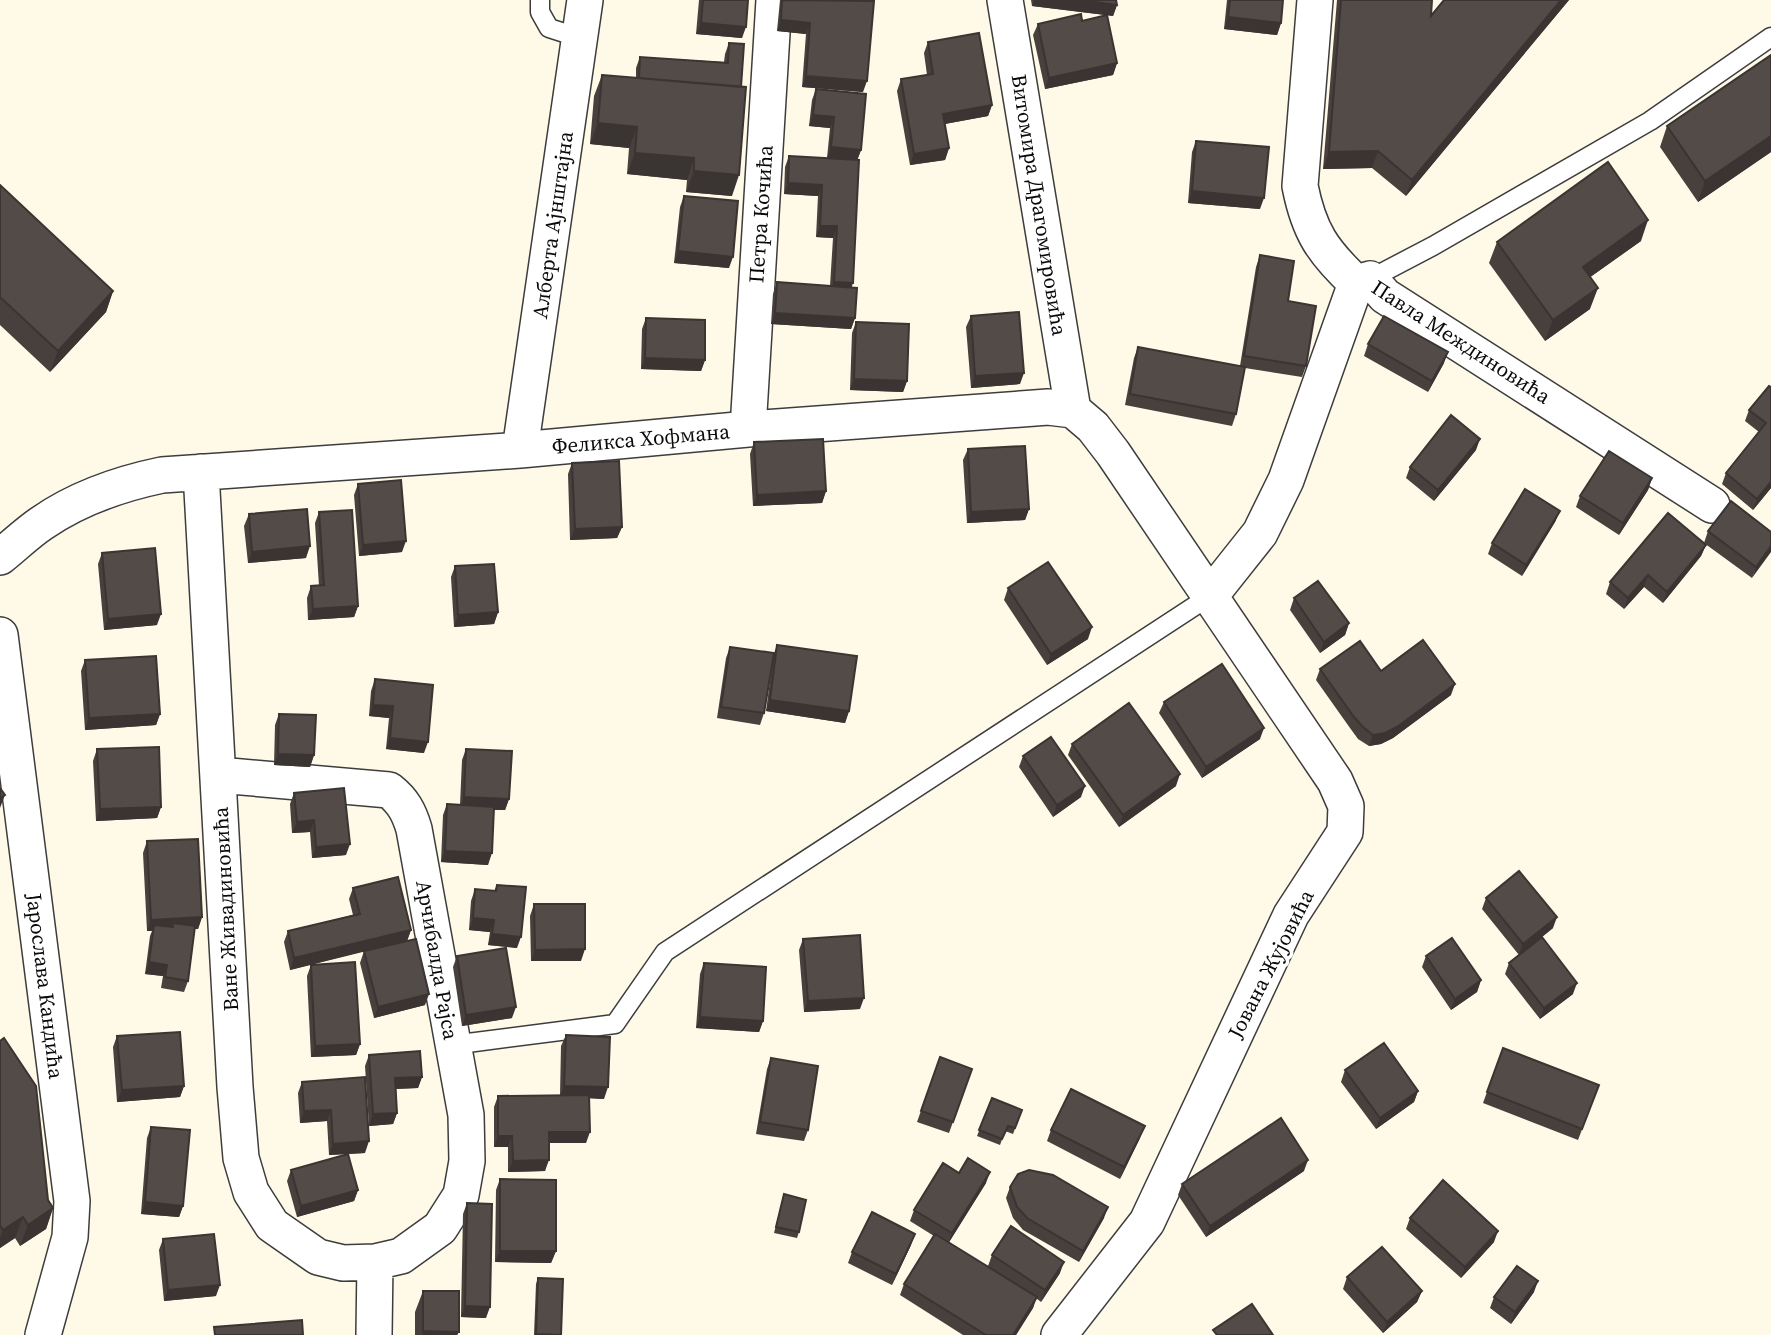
<svg xmlns="http://www.w3.org/2000/svg" width="1771" height="1335" viewBox="0 0 1771 1335" font-family="'Source Serif 4',serif">
<rect width="100%" height="100%" fill="#fff9e7"/>
<g fill="none" stroke-linecap="round" stroke-linejoin="round">
<g stroke="#3d3d3d" stroke-width="21">
<path id="lane" d="M540 0V12L549 28 580 38
M1370 279 1433 246 1650 121 1771 37
M452 1045 615 1024 665 952 1210 596"/>
</g>
<g stroke="#3d3d3d" stroke-width="38">
<path id="street" d="M1005 0 1073 410
M1315 0 1300 186C1309 232 1323 252 1356 283
M1356 283 1370 279 1385 296 1712 505
M748 429 774 0
M520 450 585 0
M201 472 235 1087 241 1158 251 1192 272 1225 318 1257 343 1263 375 1262 401 1256 440 1228 461 1195 467 1161 466 1115 414 829C409 812 403 801 389 790L219 775
M0 557C14 546 27 533 42 523 78 498 119 484 162 475L520 450 748 429 1048 407 1073 410 1093 427 1113 453 1335 781 1346 806 1345 832 1291 915 1147 1222 1059 1335
M1210 596 1260 533 1286 480 1356 283
M0 635 72 1201 70 1237 43 1335
M374 1335 375 1262"/>
</g>
<use href="#lane" stroke="#fff" stroke-width="18"/>
<use href="#street" stroke="#fff" stroke-width="35"/>
</g>
<path fill="#47403d" d="M699 0H748L742 38 696 34Z
M780 0H866L863 92 802 87 806 34 777 31Z
M1031 0H1116L1117 5 1113 16 1107 15 1117 63 1113 75 1045 89 1033 35 1038 24 1082 21 1106 15 1032 6Z
M1227 0H1283L1281 23 1277 35 1224 29Z
M1337 0H1432L1431 16 1444 0H1569L1406 196 1372 168 1323 169Z
M928 42 992 105 988 116 945 124 949 148 945 160 910 165 897 91 901 79 927 75 924 53Z
M729 43 732 196 686 192 687 180 627 174 629 148 590 144 594 96 602 75 636 78V68L640 57 724 62 725 54Z
M1771 55V152L1698 202 1660 147 1667 126Z
M816 89 861 150 857 160 852 287 855 318 851 329 771 324 773 294 777 282 830 286 833 238 816 237 818 196 784 194 785 167 789 156 827 158 830 128 809 126 812 100Z
M1196 141 1260 209 1188 203 1192 152Z
M0 185 113 291 106 312 50 372 0 325Z
M684 196 729 268 674 263 680 207Z
M1641 241 1590 277V309L1545 341 1489 263 1497 242Z
M1260 255 1288 301 1306 366 1302 377 1245 368 1236 414 1232 426 1125 405 1134 358 1138 347 1240 366 1256 267Z
M971 316 1020 384 971 388 966 327Z
M646 318 705 360 701 371 641 369 642 329Z
M856 322 907 381 903 392 850 390 852 333Z
M1368 344 1444 363 1428 392 1364 356Z
M1771 387V488L1753 510 1722 484 1726 473 1759 432 1745 421 1749 410Z
M754 442 826 491 822 503 753 506 750 454Z
M968 449 1029 509 1025 520 967 523 963 460Z
M1476 450 1434 501 1406 478 1410 467Z
M572 463 622 527 617 538 570 540 568 474Z
M1652 478 1648 490 1619 535 1576 507 1580 496Z
M358 484 402 552 359 556 354 495Z
M1560 511 1555 522 1522 576 1488 554 1492 543Z
M319 512 358 606 354 617 308 620 307 598 311 586H319L315 523Z
M249 514 306 558 248 563 244 526Z
M1708 531 1771 532 1752 578 1704 543Z
M1706 545 1701 556 1663 603 1644 587 1624 609 1606 594 1610 582Z
M102 553 157 625 104 630 98 564Z
M455 566 498 612 494 624 454 627 451 577Z
M1008 588 1088 639 1047 665 1004 600Z
M1294 598 1349 623 1345 635 1320 653 1290 610Z
M777 645 849 711 845 723 766 711 773 658 764 713 760 725 717 718 726 658 730 647 773 656Z
M85 660 160 714 156 725 85 730 81 671Z
M1320 669 1381 671 1451 695 1393 738 1381 744 1369 746 1358 739 1350 728 1316 680Z
M375 679 424 753 386 749 389 718 369 716 371 691Z
M1164 702 1260 739 1202 778 1159 713Z
M279 714 314 755 310 767 274 765 275 725Z
M1072 744 1176 786 1119 827 1068 755Z
M97 749 161 807 157 818 96 821 93 761Z
M466 749 509 799 505 810H494L488 865 441 862 443 815 447 804 460 805 462 760Z
M1023 756 1081 797 1053 817 1019 767Z
M294 793 346 855 312 858 310 832 292 833 290 804Z
M147 841 202 917 198 929H195L188 981 184 992 161 988 163 976 145 974 150 936 152 931H147L143 853Z
M497 885 517 948 488 945 490 932 469 930 471 901 475 889 494 891Z
M353 888 411 930 407 941 425 1005 374 1018 360 963 364 951 290 970 284 942 288 931 353 915 349 899Z
M1486 898 1553 928 1536 942 1573 994 1540 1019 1505 974 1509 963 1519 955 1482 909Z
M534 904 581 961H531L530 916Z
M803 939 860 1009 804 1012 799 950Z
M457 956 512 1018 462 1026 453 967Z
M1426 956 1481 980 1477 992 1451 1010 1422 967Z
M704 963 763 1021 759 1032 696 1028 700 974Z
M311 965 360 1044 356 1055 311 1057 307 976Z
M566 1035 604 1099 590 1098 586 1143H549L545 1171 508 1172V1147H494V1107L498 1096 560 1095 561 1046Z
M117 1036 184 1086 180 1097 117 1102 113 1047Z
M0 1041 48 1200 53 1208 46 1229 20 1246 15 1238 0 1248Z
M1503 1048 1599 1085 1578 1140 1483 1103Z
M369 1055 422 1077 418 1088 396 1089 397 1113 393 1124 369 1126 365 1066Z
M940 1057 972 1069 949 1133 917 1122Z
M771 1058 808 1130 804 1141 756 1134 767 1069Z
M1345 1070 1418 1091 1414 1102 1376 1129 1341 1082Z
M365 1077V1153L329 1155 327 1121 300 1123 298 1093 302 1082Z
M992 1098 1022 1110 1013 1134 1005 1131 1000 1145 977 1136Z
M151 1127 183 1206 179 1217 141 1214 147 1138Z
M1051 1130 1140 1138 1120 1179 1047 1141Z
M291 1170 358 1190 354 1201 297 1217 287 1181Z
M1304 1171 1206 1237 1178 1195 1182 1184Z
M959 1173 986 1183 949 1242 1004 1277 988 1266 992 1255 1060 1273 1041 1302 1036 1298 1033 1308 1016 1335H963L900 1295 904 1284 934 1236 910 1221 914 1210Z
M500 1179 556 1251 551 1263 495 1262 496 1190Z
M1010 1187 1104 1218 1079 1262 1023 1230 1013 1218 1006 1198Z
M784 1194 799 1232 797 1238 774 1233Z
M467 1203 486 1318 461 1317 463 1214Z
M1410 1218 1494 1242 1461 1278 1406 1229Z
M163 1239 216 1296 164 1301 159 1250Z
M911 1245 892 1285 848 1263 852 1252Z
M1347 1277 1422 1291 1417 1302 1383 1333 1343 1289Z
M538 1278 561 1335H534L536 1284Z
M423 1291 459 1332 457 1335H415V1312Z
M1534 1292 1511 1324 1490 1308 1494 1297Z"/>
<path fill="#3a3432" d="M1034 0H1080L1117 5 1113 16 1032 6Z
M1561 0H1569L1406 196 1412 180Z
M1228 17 1281 23 1277 35 1224 29Z
M781 20 810 23 806 34 777 31Z
M701 23 746 27 742 38 696 34Z
M1117 63 1113 75 1045 89 1049 78Z
M806 76 867 81 863 92 802 87Z
M992 105 988 116 939 125 943 114Z
M813 115 834 117 830 128 809 126Z
M598 123 637 127 629 148 590 144Z
M1771 136V152L1698 202 1705 181Z
M831 147 861 150 857 161 827 158Z
M949 148 945 160 910 165 914 154Z
M1378 151 1372 168 1323 169 1329 152Z
M635 153 694 158 687 180 627 174Z
M694 171 739 175 732 196 686 192Z
M788 183 822 185 818 196 784 194Z
M1192 191 1264 198 1260 209 1188 203Z
M1648 220 1641 241 1575 288 1583 267Z
M820 226H837L833 238 816 237Z
M678 251 733 257 729 268 674 263Z
M834 282 853 283 849 294 830 293Z
M1598 288 1590 309 1545 341 1553 320Z
M113 291 106 312 50 372 58 351Z
M775 313 855 318 851 329 771 324Z
M1448 352 1444 363 1428 392 1432 381Z
M645 358 705 360 701 371 641 369Z
M1024 373 1020 384 971 388 975 376Z
M854 379 907 381 903 392 850 390Z
M1480 439 1476 450 1434 501 1438 490Z
M1652 478 1648 490 1619 535 1623 523Z
M1771 482V488L1753 510 1757 499Z
M826 491 822 503 753 506 757 495Z
M1029 509 1025 520 967 523 971 512Z
M1560 511 1555 522 1522 576 1526 565Z
M622 527 617 538 570 540 575 529Z
M406 541 402 552 359 556 363 545Z
M1706 545 1701 556 1663 603 1667 592Z
M310 546 306 558 248 563 252 552Z
M1771 546V552L1752 578 1756 567Z
M1648 575 1644 587 1624 609 1628 598Z
M358 606 354 617 308 620 313 609Z
M498 612 494 624 454 627 458 615Z
M161 614 157 625 104 630 108 619Z
M1349 623 1345 635 1320 653 1324 642Z
M1092 627 1088 639 1047 665 1051 654Z
M1455 684 1451 695 1393 738 1381 744 1369 746 1373 735Z
M770 700 849 711 845 723 766 711Z
M373 705 393 706 389 718 369 716Z
M160 714 156 725 85 730 89 718Z
M1264 728 1260 739 1202 778 1206 767Z
M390 738 428 742 424 753 386 749Z
M278 754 314 755 310 767 274 765Z
M1180 774 1176 786 1119 827 1123 815Z
M1085 786 1081 797 1053 817 1057 805Z
M5 795 0 808V798Z
M464 797 509 799 505 810 460 808Z
M161 807 157 818 96 821 100 809Z
M314 820 310 832 292 833 297 822Z
M350 844 346 855 312 858 316 847Z
M445 851 492 853 488 865 441 862Z
M202 917 198 929 172 930 173 923 171 930 154 925 152 931H147L151 920Z
M1557 917 1553 928 1519 955 1523 944Z
M473 918 494 920 490 932 469 930Z
M411 930 407 941 290 970 294 958Z
M492 934 521 937 517 948 488 945Z
M585 949 581 961H531L535 950Z
M149 962 167 965 163 976 145 974Z
M1481 980 1477 992 1451 1010 1455 999Z
M1577 983 1573 994 1540 1019 1544 1008Z
M429 994 425 1005 374 1018 378 1007Z
M864 998 860 1009 804 1012 808 1001Z
M516 1007 512 1018 462 1026 466 1015Z
M700 1017 763 1021 759 1032 696 1028Z
M360 1044 356 1055 311 1057 315 1046Z
M422 1077 418 1088 391 1089 395 1078Z
M184 1086 180 1097 117 1102 122 1090Z
M564 1086 608 1087 604 1099 560 1097Z
M1418 1091 1414 1102 1376 1129 1380 1118Z
M331 1110 327 1121 300 1123 304 1111Z
M397 1113 393 1124 369 1126 373 1114Z
M1145 1126 1140 1138 1120 1179 1124 1167Z
M549 1132H590L586 1143H545Z
M498 1136H512L508 1147H494Z
M369 1141 365 1153 329 1155 333 1144Z
M549 1160 545 1171 508 1172 513 1161Z
M1308 1160 1304 1171 1206 1237 1210 1226Z
M990 1172 986 1183 948 1244 952 1233Z
M358 1190 354 1201 297 1217 301 1206Z
M145 1202 183 1206 179 1217 141 1214Z
M1108 1207 1104 1218 1079 1262 1083 1251Z
M53 1208 46 1229 20 1246 28 1225Z
M23 1217 15 1238 0 1248V1238L3 1230Z
M1498 1231 1494 1242 1461 1278 1465 1267Z
M915 1234 911 1245 892 1285 896 1274Z
M500 1251H556L551 1263 495 1262Z
M1064 1262 1060 1273 1041 1302 1045 1290Z
M1538 1281 1534 1292 1511 1324 1515 1312Z
M220 1285 216 1296 164 1301 168 1290Z
M1422 1291 1417 1302 1383 1333 1387 1322Z
M1037 1297 1033 1308 1016 1335H1013Z
M465 1306 490 1307 486 1318 461 1317Z
M423 1331 459 1332 457 1335H422Z"/>
<path fill="#534b47" stroke="#3a3432" stroke-width="2" d="M703 0H748L746 27 701 23Z
M782 0 874 1 867 81 806 76 810 23 781 20Z
M1080 0H1116L1117 5Z
M1230 0H1283L1281 23 1228 17Z
M1341 0H1432L1431 16 1444 0H1561L1412 180 1378 151 1329 152Z
M1081 14 1082 21 1107 15 1117 63 1049 78 1038 24Z
M979 33 992 105 943 114 949 148 914 154 901 79 933 74 928 42Z
M729 43 744 44 741 87 639 78 640 57 728 63Z
M1771 55V136L1705 181 1667 126Z
M602 75 746 87 739 175 694 171V158L635 153 637 127 598 123Z
M816 89 866 94 861 150 831 147 834 117 813 115Z
M1196 141 1269 147 1264 198 1192 191Z
M789 156 859 160 853 283 834 282 837 226H820L822 185 788 183Z
M1608 162 1648 220 1583 267 1598 288 1553 320 1497 242Z
M0 185 113 291 58 351 0 297Z
M684 196 738 201 733 257 678 251Z
M1260 255 1294 261 1288 301 1316 306 1306 366 1244 356Z
M777 282 857 288 855 318 775 313Z
M1019 312 1024 373 975 376 971 316Z
M1384 316 1448 352 1432 381 1368 344Z
M646 318 705 320V360L645 358Z
M856 322 909 324 907 381 854 379Z
M1138 347 1245 367 1236 414 1130 394Z
M1769 386 1771 387V482L1757 499 1726 473 1766 423 1749 410Z
M1451 415 1480 439 1438 490 1410 467Z
M823 439 826 491 757 495 754 442Z
M1025 446 1029 509 971 512 968 449Z
M1609 451 1652 478 1623 523 1580 496Z
M619 461 622 527 575 529 572 463Z
M401 480 406 541 363 545 358 484Z
M1525 489 1560 511 1526 565 1492 543Z
M1731 501 1771 532V546L1756 567 1708 531Z
M307 509 310 546 252 552 249 514Z
M352 510 358 606 313 609 311 586 324 585 319 512Z
M1668 513 1706 545 1667 592 1648 575 1628 598 1610 582Z
M155 548 161 614 108 619 102 553Z
M1048 562 1092 627 1051 654 1008 588Z
M494 564 498 612 458 615 455 566Z
M1318 581 1349 623 1324 642 1294 598Z
M1423 640 1455 684 1397 727 1385 733 1373 735 1363 727 1354 717 1320 669 1360 641 1381 671Z
M777 645 857 656 849 711 770 700Z
M730 647 774 653 764 713 721 707Z
M156 656 160 714 89 718 85 660Z
M1222 664 1264 728 1206 767 1164 702Z
M375 679 433 685 428 742 390 738 393 706 373 705Z
M1129 703 1180 774 1123 815 1072 744Z
M279 714 316 715 314 755 278 754Z
M1051 737 1085 786 1057 805 1023 756Z
M159 747 161 807 100 809 97 749Z
M466 749 512 751 509 799 464 797Z
M0 788 5 795 0 798Z
M344 788 350 844 316 847 314 820 297 822 294 793Z
M447 804 494 807 492 853 445 851Z
M198 839 202 917 151 920 147 841Z
M1519 871 1557 917 1523 944 1486 898Z
M398 877 411 930 294 958 288 931 360 914 353 888Z
M497 885 526 887 521 937 492 934 494 920 473 918 475 889 496 891Z
M534 904H585V949L535 950Z
M173 923 195 926 188 981 165 977 167 965 149 962 154 925 173 927Z
M860 935 864 998 808 1001 803 939Z
M1542 937 1577 983 1544 1008 1509 963Z
M1452 938 1481 980 1455 999 1426 956Z
M416 939 429 994 378 1007 364 951Z
M506 948 516 1007 466 1015 457 956Z
M355 962 360 1044 315 1046 311 965Z
M704 963 766 967 763 1021 700 1017Z
M180 1032 184 1086 122 1090 117 1036Z
M566 1035 610 1037 608 1087 564 1086Z
M4 1038 36 1086 48 1200 53 1208 28 1225 23 1217 3 1230 0 1225V1041Z
M1384 1043 1418 1091 1380 1118 1345 1070Z
M1503 1048 1599 1085 1582 1129 1487 1092Z
M420 1051 422 1077 395 1078 397 1113 373 1114 369 1055Z
M940 1057 972 1069 953 1122 921 1111Z
M771 1058 818 1066 808 1130 760 1122Z
M365 1077 369 1141 333 1144 331 1110 304 1111 302 1082Z
M1071 1089 1145 1126 1124 1167 1051 1130Z
M589 1095 590 1132H549V1160L513 1161 512 1136H498V1096Z
M992 1098 1022 1110 1015 1128 1008 1126 1002 1139 979 1130Z
M1281 1118 1308 1160 1210 1226 1182 1184Z
M151 1127 190 1130 183 1206 145 1202Z
M348 1154 358 1190 301 1206 291 1170Z
M968 1158 990 1172 952 1233 914 1210 943 1163 959 1173Z
M1029 1170 1053 1175 1108 1207 1083 1251 1027 1218 1017 1207 1010 1187 1018 1174Z
M500 1179 556 1180V1251H500Z
M1443 1180 1498 1231 1465 1267 1410 1218Z
M784 1194 806 1200 799 1232 776 1227Z
M467 1203 492 1204 490 1307 465 1306Z
M872 1212 915 1234 896 1274 852 1252Z
M1011 1226 1064 1262 1045 1290 992 1255Z
M214 1234 220 1285 168 1290 163 1239Z
M935 1234 1037 1297 1013 1335H986L904 1284Z
M1382 1247 1422 1291 1387 1322 1347 1277Z
M1517 1266 1538 1281 1515 1312 1494 1297Z
M538 1278 563 1279 561 1335 536 1334Z
M423 1291H459V1332L423 1331Z
M1252 1304 1273 1335H1217L1213 1330Z
M302 1320 303 1335H215L214 1327Z"/>
<g text-anchor="middle" stroke-width="7" stroke-linejoin="round" paint-order="stroke">
<g font-size="21" fill="#0a0a0a" stroke="#fff">
<text transform="translate(1039 205) rotate(81)" y="7">Витомира Драгомировића</text>
<text transform="translate(761 214) rotate(-86)" y="7">Петра Кочића</text>
<text transform="translate(553 225) rotate(-82)" y="7">Алберта Ајнштајна</text>
<text transform="translate(1461 342) rotate(33)" y="7">Павла Междиновића</text>
<text transform="translate(641 439) rotate(-5)" y="7">Феликса Хофмана</text>
<text transform="translate(226 909) rotate(-93)" y="7">Ване Живадиновића</text>
<text transform="translate(437 960) rotate(80)" y="7">Арчибалда Рајса</text>
<text transform="translate(1271 964) rotate(-63)" y="7">Јована Жујовића</text>
<text transform="translate(45 986) rotate(83)" y="7">Јарослава Кандића</text>
</g>
</g>
</svg>
